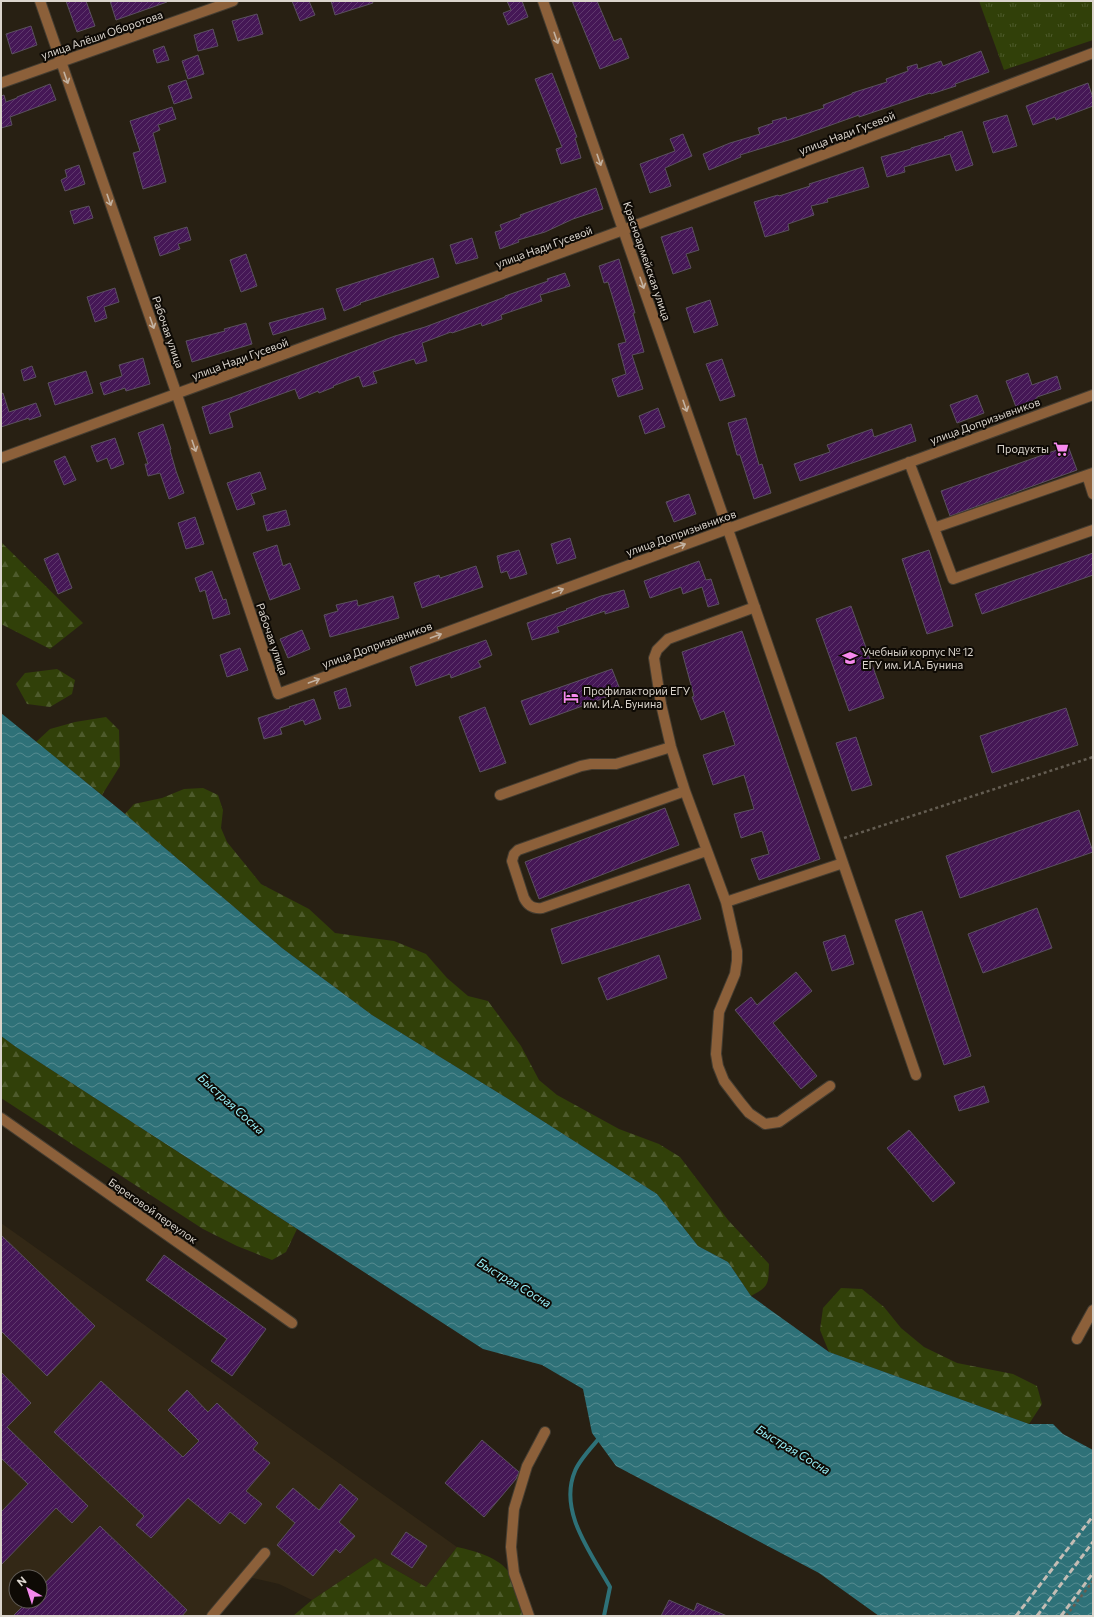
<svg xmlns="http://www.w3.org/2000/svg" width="1094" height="1617" viewBox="0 0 1094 1617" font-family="Commissioner,sans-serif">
<defs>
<pattern id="forest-firs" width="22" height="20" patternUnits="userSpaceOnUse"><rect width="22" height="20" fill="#314009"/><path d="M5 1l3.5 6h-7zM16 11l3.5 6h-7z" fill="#4e5b2c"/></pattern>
<pattern id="park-tufts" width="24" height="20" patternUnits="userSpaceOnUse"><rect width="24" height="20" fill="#314009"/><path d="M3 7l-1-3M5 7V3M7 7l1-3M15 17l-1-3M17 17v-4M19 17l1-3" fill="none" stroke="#4e5b2c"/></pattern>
<pattern id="water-waves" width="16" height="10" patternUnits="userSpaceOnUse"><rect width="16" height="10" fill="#2e7178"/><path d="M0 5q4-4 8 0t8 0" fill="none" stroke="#568b90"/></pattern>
<pattern id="building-hatch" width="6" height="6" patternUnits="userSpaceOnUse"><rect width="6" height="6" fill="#451756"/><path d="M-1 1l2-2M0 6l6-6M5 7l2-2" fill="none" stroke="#5f386d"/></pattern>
</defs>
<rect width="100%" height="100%" fill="#282013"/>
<path fill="#332816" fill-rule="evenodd" d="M1 1223 457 1547 426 1587 375 1558 312 1600 279 1584 249 1577 244 1572 205 1616H1ZM16 1577H40V1601H16Z"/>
<path fill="url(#forest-firs)" d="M1 542 83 623 50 649 1 624Z
M57 669 75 680 72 694 50 707 27 704 16 684 25 673Z
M106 717 119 730 120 766 102 795 36 742 50 729 75 722Z
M203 788 218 795 223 810 221 828 227 842 261 884 309 909 335 933 394 941 426 954 447 978 468 996 488 1001 521 1046 539 1080 557 1095 619 1129 659 1144 680 1157 728 1220 769 1264C768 1284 770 1286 751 1296L728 1262 698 1246 657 1194 510 1100 372 1015 282 948 125 814 134 804 162 798 184 789Z
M1 1036 16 1047 297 1229 286 1252 272 1260 237 1246 203 1229 1 1098Z
M841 1288 862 1289 884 1307 901 1328 924 1347 957 1363 1013 1374 1037 1386 1042 1404 1029 1424 829 1352 820 1330 823 1308Z
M457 1547C475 1551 500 1557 511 1575 517 1584 521 1605 525 1616H293L312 1600 375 1558 426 1587Z"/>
<path fill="url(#park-tufts)" d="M979 1H1093V40L1004 70Z"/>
<path fill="url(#water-waves)" d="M1 713 125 814 282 948 372 1015 510 1100 657 1194 698 1246 728 1262 751 1296 829 1352 1029 1424H1053L1063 1434 1093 1450V1616H879L819 1573 616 1466 592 1433 583 1389 542 1365 483 1349 16 1047 1 1036Z"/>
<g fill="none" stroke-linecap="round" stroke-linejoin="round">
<path stroke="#2e7178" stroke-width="4" d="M601 1436C593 1446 579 1460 575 1471 558 1511 591 1553 610 1587L604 1616"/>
</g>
<path fill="url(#building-hatch)" stroke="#5b515f" d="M66 1H86L95 26 77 32Z
M110 1H166L167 2 116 20Z
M292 1H309L315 15 300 21Z
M331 1H372L373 3 335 15Z
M507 1H522L528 17 508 25 503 13 511 10Z
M572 1H597L614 41 621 38 629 58 600 69Z
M257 14 263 34 238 41 232 21Z
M31 26 37 45 12 54 6 34Z
M213 29 218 46 198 51 194 35Z
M164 46 169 60 157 63 153 50Z
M981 51 989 72 955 84 956 86 931 94 930 93 859 117V115L792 139 740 155 741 157 709 170 703 154 730 143 760 134 758 128 773 123 772 121 786 117 787 120 824 108 823 105 852 94V93L887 82 886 79 908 71 907 67 917 64 918 69 941 61 943 66Z
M198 55 204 74 188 79 182 61Z
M552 73 577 137 575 138 581 158 561 164 556 149 562 147 535 79Z
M186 80 192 98 174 104 168 86Z
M1088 83 1093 98V106L1056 120 1055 117 1033 125 1026 106Z
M50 84 56 100 10 117 12 125 1 128V96L4 95 6 102 17 98V97Z
M172 107 176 119 158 125 160 130 153 133 166 182 143 189 133 153 140 151 130 121Z
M1007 115 1017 146 993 153 983 122Z
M962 131 973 165 956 171 950 154 904 167 905 172 887 177 881 157 911 149V148L945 138 944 137Z
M683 134 692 156 665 168 671 186 650 193 640 164 675 151 670 139Z
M79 165 85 184 65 191 61 180 67 177 65 170Z
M863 167 869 187 827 199 828 202 811 206 814 215 788 224 789 230 765 237 754 202 778 195 779 196 810 186 809 184Z
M596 188 603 209 573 219 545 232 518 240 519 242 500 249 495 232 502 230 500 225 521 217 520 215Z
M89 206 93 218 74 224 70 211Z
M187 227 191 240 178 244 180 249 160 256 154 237Z
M692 227 699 250 686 254 691 268 673 274 661 237Z
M472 238 478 258 456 264 450 245Z
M246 254 257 286 241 292 230 260Z
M433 258 439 277 360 303 361 304 344 311 336 289Z
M619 259 635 313H633L644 352 632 355 643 389 618 397 612 379 626 374 618 344 626 342 608 282 604 283 599 266Z
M565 273 570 286 540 295 542 301 501 315 502 319 482 326 481 323 452 333 451 332 422 343 427 361 416 364 414 359 373 372 377 383 363 387 359 376 333 386 334 387 319 393 318 391 299 399 295 389 229 413 233 427 210 434 202 407 230 398 395 336 425 327 505 297V296L548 281 547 279Z
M115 288 119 302 104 307 107 318 95 322 87 297Z
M710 300 718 325 694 333 686 308Z
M323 308 326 319 273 335 269 323Z
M246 323 252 344 192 362 186 341 225 331 224 329Z
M143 358 150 384 126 391 125 388 104 395 100 383 122 376 119 365Z
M722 359 735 396 720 401 706 364Z
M32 366 36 377 24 381 21 370Z
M86 371 93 393 55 405 48 383Z
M1028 373 1032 385 1057 376 1061 389 1037 397V399L1016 407 1006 381Z
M3 393 9 412 36 403 41 416 29 420V418L1 427V394Z
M977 395 984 413 957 423 950 405Z
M658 408 665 427 645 434 639 416Z
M746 418 759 465 762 464 771 493 754 499 740 455H737L728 423Z
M163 424 171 449 170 450 176 471 184 493 169 499 160 473 148 476 145 464H148L138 433Z
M911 424 916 441 800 481 794 464 830 452 827 445 872 429 874 437Z
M115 438 124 464 111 469 107 458 97 462 91 446Z
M1068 446 1077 470 950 516 941 491Z
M65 456 76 480 64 485 54 461Z
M260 472 266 489 251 494 255 504 237 510 227 483Z
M689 494 696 514 674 522 666 502Z
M286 510 290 525 267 531 263 516Z
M195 517 204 544 186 549 178 523Z
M570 538 576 558 557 564 551 544Z
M277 545 283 566 290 563 300 589 270 600 253 553Z
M519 550 527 574 510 579 507 571 501 573 497 556Z
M929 550 953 626 927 634 902 559Z
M58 553 72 588 58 594 44 559Z
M1093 553V575L982 614 975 594Z
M699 561 706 580 711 579 719 604 708 607 702 587 683 594 681 587 650 598 644 581Z
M476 566 483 587 422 608 414 583 439 575 440 578Z
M212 571 223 600 226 599 230 614 213 619 205 590 200 592 195 578Z
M624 590 629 607 605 614V611L557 627 559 632 532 640 527 623 567 610 566 609 601 596Z
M393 596 399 618 330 637 324 615 338 611 336 605 357 600 358 606Z
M851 606 884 698 849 711 816 619Z
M302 630 310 649 288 658 280 639Z
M742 631 820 859 759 880 751 859 769 854 762 831 741 838 734 814 754 809 744 775 713 785 703 755 735 745 724 711 701 720 692 697 694 696 682 652Z
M486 640 492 655 478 661 481 667 451 678 450 674 416 686 410 667Z
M240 648 248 670 227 677 220 655Z
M612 669 621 692 530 725 521 701Z
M346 688 351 706 339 709 334 692Z
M314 699 321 719 305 725 303 720 280 728 282 734 264 739 258 718 290 708 289 707Z
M485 707 506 763 480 772 459 717Z
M1066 708 1078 745 992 773 980 736Z
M856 737 872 785 852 791 836 743Z
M665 808 679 845 539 899 525 862Z
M1079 810 1093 852 960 898 946 856Z
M689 884 701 919 562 964 551 929Z
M1037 908 1052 948 983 973 968 934Z
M922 911 971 1056 944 1065 895 920Z
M845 935 854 964 832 971 823 942Z
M659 955 667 978 607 1000 598 978Z
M796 972 812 991 773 1023 817 1076 801 1089 735 1010 751 997 757 1005Z
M984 1086 989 1102 959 1111 954 1096Z
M909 1130 955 1183 933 1202 887 1148Z
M1 1235 95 1326 47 1376 1 1331Z
M164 1255 266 1329 232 1376 211 1361 227 1339 146 1280Z
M1 1372 31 1403 7 1427 88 1506 72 1523 56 1508 1 1565V1512L28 1484 1 1458Z
M101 1381 183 1457 199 1441 168 1410 187 1390 208 1412 217 1403 258 1443 253 1449 270 1463 246 1491 262 1504 245 1524 230 1512 220 1524 188 1498 151 1538 136 1525 144 1516 54 1432Z
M482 1440 519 1472 516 1479 484 1517 445 1483Z
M340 1484 358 1499 339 1522 355 1536 340 1553 336 1549 313 1576 277 1545 295 1523 276 1507 293 1488 319 1510Z
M100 1526 187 1610 182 1616H13L28 1601H40V1588Z
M406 1532 427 1546 412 1568 391 1554Z
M669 1600 694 1611 697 1603 727 1616H661Z"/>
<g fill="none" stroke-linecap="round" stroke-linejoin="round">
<g stroke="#453d31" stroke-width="12">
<path id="minor" d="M40 1 177 395 278 694 1093 395
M543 1 733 544 916 1075
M1 83 233 1
M1 458 623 230 1093 53
M909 462 934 528 1093 473
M1087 475 1093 494
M934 528 953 579 1093 530
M755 607 668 639 657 650 654 658 661 704 671 747 685 791 726 902 737 951V961L735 974 719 1012 716 1054 718 1066 724 1081 740 1102 749 1113 765 1124 779 1122 830 1086
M685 791 518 850 514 854 512 861 524 898C528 906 533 909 542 908L706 851
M500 795 581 766 591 764H616L671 747
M726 902 843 863
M1 1118 292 1323
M1077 1339 1093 1310
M212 1616 265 1553
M529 1616 514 1573 511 1547 514 1509 527 1466 545 1432"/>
</g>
<path stroke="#645d52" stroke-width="2.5" stroke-dasharray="3 3" stroke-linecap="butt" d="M844 838 1093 757
M1066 1616 1093 1581"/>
<use href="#minor" stroke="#8c603a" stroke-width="10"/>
<path stroke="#c4bdb5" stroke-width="3" stroke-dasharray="6 3" stroke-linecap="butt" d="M1016 1616 1093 1516
M1037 1616 1093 1542
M1061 1616 1093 1573"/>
</g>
<defs><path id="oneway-shaft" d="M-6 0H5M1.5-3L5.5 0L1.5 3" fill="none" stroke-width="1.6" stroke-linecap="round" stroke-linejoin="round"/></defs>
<g stroke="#c3b2a1">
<use href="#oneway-shaft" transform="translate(556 38) rotate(71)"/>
<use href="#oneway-shaft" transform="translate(66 78) rotate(71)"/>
<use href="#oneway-shaft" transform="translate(599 160) rotate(71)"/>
<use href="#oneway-shaft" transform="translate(109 200) rotate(71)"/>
<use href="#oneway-shaft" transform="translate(642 283) rotate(71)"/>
<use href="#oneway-shaft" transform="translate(152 323) rotate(71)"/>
<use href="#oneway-shaft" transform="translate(685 406) rotate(71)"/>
<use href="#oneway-shaft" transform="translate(194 446) rotate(71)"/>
<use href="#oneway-shaft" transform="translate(680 546) rotate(-20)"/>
<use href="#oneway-shaft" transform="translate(558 591) rotate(-20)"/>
<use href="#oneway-shaft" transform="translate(436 636) rotate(-20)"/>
<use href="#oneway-shaft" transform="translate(314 681) rotate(-20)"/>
</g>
<defs>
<g id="supermarket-bare" transform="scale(1.2)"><path d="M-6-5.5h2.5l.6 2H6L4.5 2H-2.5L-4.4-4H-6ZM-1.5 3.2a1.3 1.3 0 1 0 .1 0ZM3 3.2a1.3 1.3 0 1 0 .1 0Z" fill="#f689ee" stroke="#0e0a05" stroke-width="2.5" paint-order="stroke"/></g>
<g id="university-bare" transform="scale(1.2)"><path d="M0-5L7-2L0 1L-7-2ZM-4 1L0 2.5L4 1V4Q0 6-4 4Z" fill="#f689ee" stroke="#0e0a05" stroke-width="2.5" paint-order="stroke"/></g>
<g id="hotel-bare" transform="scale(1.2)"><path d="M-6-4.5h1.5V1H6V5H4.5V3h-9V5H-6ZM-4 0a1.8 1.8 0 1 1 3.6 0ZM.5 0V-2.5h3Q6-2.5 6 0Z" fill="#f689ee" stroke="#0e0a05" stroke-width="2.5" paint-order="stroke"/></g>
</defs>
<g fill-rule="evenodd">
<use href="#supermarket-bare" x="1061" y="449"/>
<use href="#university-bare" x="850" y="658"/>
<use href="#hotel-bare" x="571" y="697"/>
</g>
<g text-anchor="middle" stroke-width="4" stroke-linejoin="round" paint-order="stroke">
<g font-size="11" fill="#dbd5cd" stroke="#0e0a05">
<text transform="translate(102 35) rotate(-19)" y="4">улица Алёши Оборотова</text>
<text transform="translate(847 133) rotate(-21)" y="4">улица Нади Гусевой</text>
<text transform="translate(544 247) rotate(-20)" y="4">улица Нади Гусевой</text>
<text transform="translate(647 261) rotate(71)" y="4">Красноармейская улица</text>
<text transform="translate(168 332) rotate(71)" y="4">Рабочая улица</text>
<text transform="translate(240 359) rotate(-20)" y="4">улица Нади Гусевой</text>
<text transform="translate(985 421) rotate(-20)" y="4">улица Допризывников</text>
<text transform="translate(681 533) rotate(-20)" y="4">улица Допризывников</text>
<text transform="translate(272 639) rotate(71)" y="4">Рабочая улица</text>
<text transform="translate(377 645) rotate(-20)" y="4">улица Допризывников</text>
<text transform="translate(153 1211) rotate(35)" y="4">Береговой переулок</text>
</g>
<g font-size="11" fill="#dbd5cd" stroke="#0e0a05" text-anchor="start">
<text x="1049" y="453" text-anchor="end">Продукты</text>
<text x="862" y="656">Учебный корпус № 12<tspan x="862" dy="13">ЕГУ им. И.А. Бунина</tspan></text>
<text x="583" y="695">Профилакторий ЕГУ<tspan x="583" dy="13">им. И.А. Бунина</tspan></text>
</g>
<g font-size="12" font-style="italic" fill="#99f2fb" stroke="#0e0a05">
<text transform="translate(231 1104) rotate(42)" y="4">Быстрая Сосна</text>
<text transform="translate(514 1283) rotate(31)" y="4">Быстрая Сосна</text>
<text transform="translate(793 1450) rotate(31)" y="4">Быстрая Сосна</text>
</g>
</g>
<rect width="1094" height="1617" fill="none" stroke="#dbd5cd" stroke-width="4"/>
<g transform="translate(28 1589) rotate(321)"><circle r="19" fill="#0e0a05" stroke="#605b55"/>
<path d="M0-3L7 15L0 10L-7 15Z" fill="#f689ee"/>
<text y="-6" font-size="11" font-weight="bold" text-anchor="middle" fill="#dbd5cd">N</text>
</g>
</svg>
